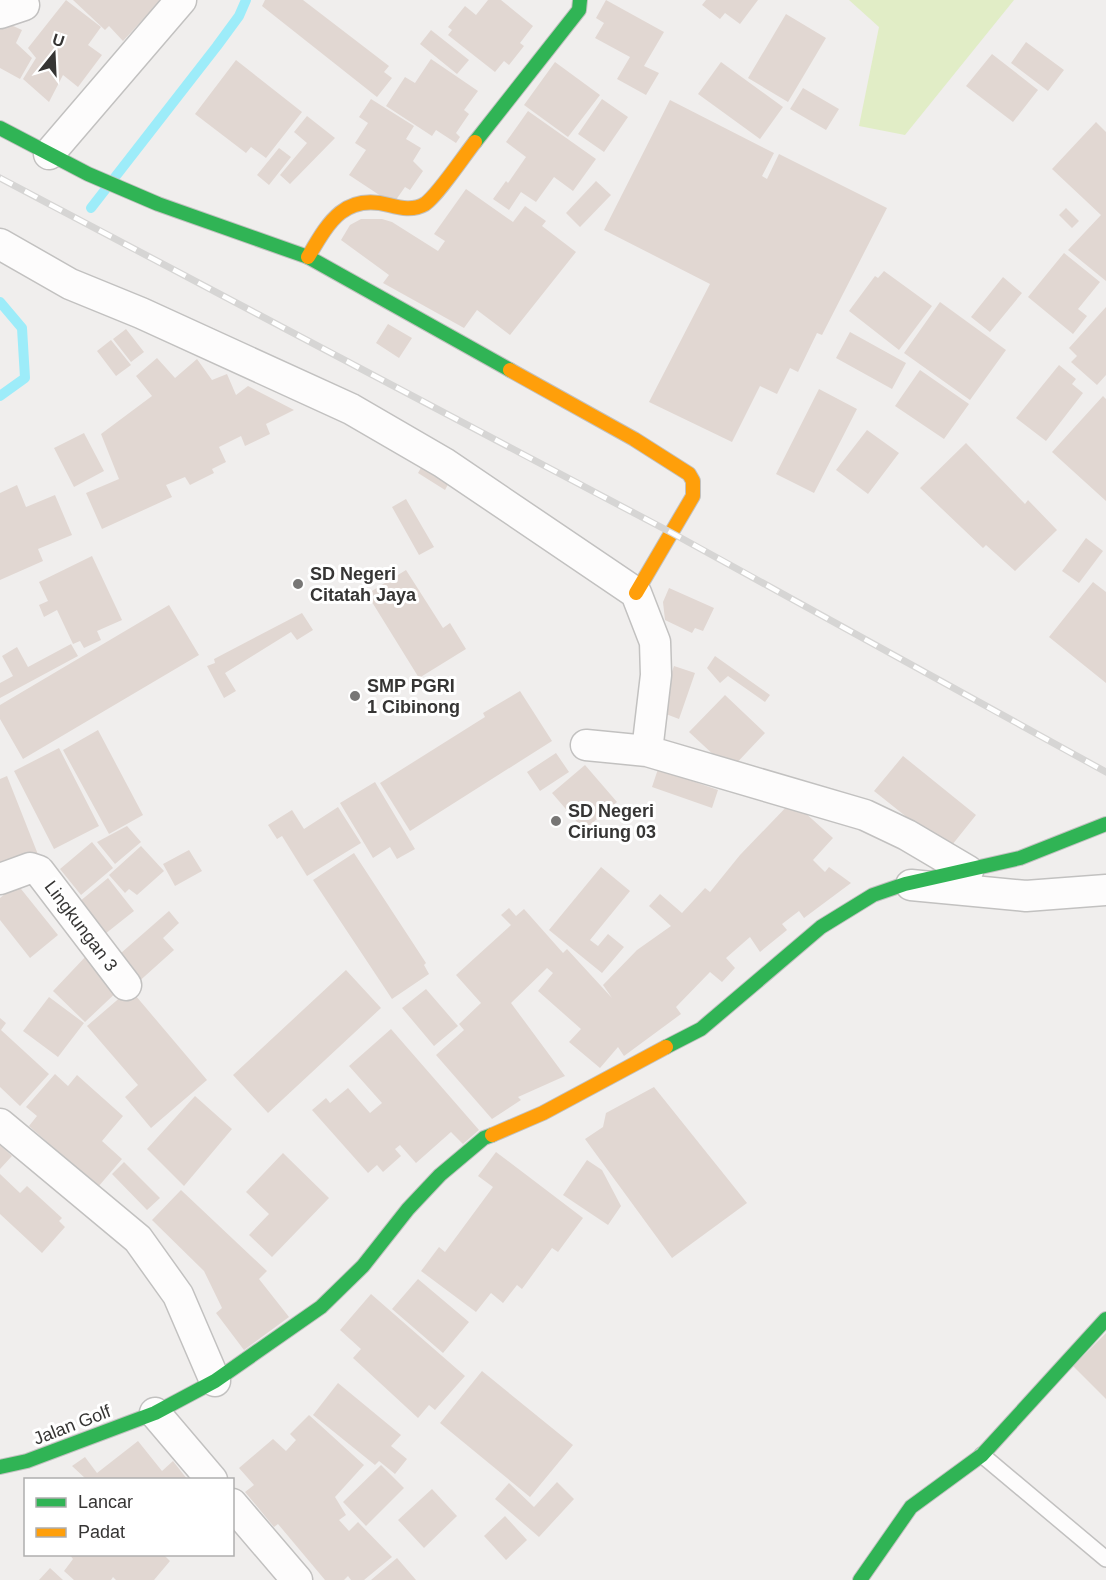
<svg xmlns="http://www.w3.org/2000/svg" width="1106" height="1580" viewBox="0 0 1106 1580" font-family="Arial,sans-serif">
<rect width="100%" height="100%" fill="#f0eeed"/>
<path fill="#e1edc6" d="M849 0H1014L905 135 859 126 879 27Z"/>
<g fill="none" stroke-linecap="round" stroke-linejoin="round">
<path stroke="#9decf9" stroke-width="10" d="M91 208 217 46 239 16 246 0
M0 302 22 328 25 378 0 396"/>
</g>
<path fill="#e1d7d2" d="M66 0 101 27 88 45 102 55 78 87 63 75 49 102 23 79 36 58 28 48Z
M73 0H161L123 41 109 26 105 30Z
M265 0H303L389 66 384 72 392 78 377 97 262 6Z
M488 0H501L533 26 520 43 524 46 509 65 504 61 495 72 448 35 452 30 448 27 465 6 476 15Z
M606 0 664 32 644 66 659 73 646 95 617 79 630 57 595 38 604 23 596 18Z
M706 0H758L740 24 725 13 720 19 702 5Z
M786 14 826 38 788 102 748 78Z
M0 20 22 30 16 43 32 58 20 79 0 68Z
M431 30 469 60 457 74 420 44Z
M1026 42 1064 70 1048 91 1011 63Z
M992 54 1038 90 1013 122 966 86Z
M431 59 478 91 464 110 469 114 456 133 460 137 456 143 436 130 432 136 386 106 405 77 415 83Z
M236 60 302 112 266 158 251 147 246 153 195 114Z
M555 62 600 95 568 137 524 105Z
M721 62 783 107 760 139 698 94Z
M803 88 839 109 826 130 790 109Z
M371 99 414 126 406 139 421 148 413 161 423 171 410 190 405 187 393 204 349 175 366 150 355 143 368 123 359 117Z
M602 99 628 117 604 152 578 134Z
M670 100 774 153 762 176 767 179 779 154 887 208 822 335 817 333 798 372 790 368 777 394 760 386 732 442 649 402 710 284 604 230Z
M528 111 596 159 573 191 554 177 536 202 521 192 509 210 493 199 506 181 508 183 526 157 506 142Z
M307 116 335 138 290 184 280 175 307 143 294 132Z
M1096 122 1106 132V281L1068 250 1101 215 1052 169Z
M279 148 291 157 269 185 257 175Z
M596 181 611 195 580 227 566 213Z
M466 189 513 222 525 206 546 221 542 226 576 252 510 335 477 310 464 328 383 283 389 275 341 240 350 225 361 219H382L392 222 438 251 445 241 434 234Z
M1066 208 1079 221 1072 228 1059 215Z
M1064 253 1100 282 1078 309 1087 316 1073 334 1028 297Z
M884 271 932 306 899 350 849 311 875 276 878 278Z
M1003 277 1022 293 990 332 971 317Z
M940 302 1006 350 970 400 904 353Z
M1106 307V375L1097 385 1071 362 1077 356 1069 348Z
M388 324 412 338 399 358 376 343Z
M126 329 144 352 131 362 113 339Z
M850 332 906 363 892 389 836 358Z
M111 340 131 365 116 376 97 351Z
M157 358 175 378 197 359 212 380 227 374 236 395 248 386 294 410 266 424 270 434 245 446 241 436 219 447 226 462 212 469 214 473 190 485 185 477 166 485 172 497 102 529 86 493 119 479 101 434 152 396 136 376Z
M1059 365 1076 379 1072 384 1083 393 1046 441 1016 418Z
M920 370 969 404 944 439 895 406Z
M819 389 857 409 814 493 776 474Z
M1103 396 1106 399V501L1052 452Z
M867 430 899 453 868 494 836 470Z
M84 433 104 471 74 487 54 448Z
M966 443 1025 504 1028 500 1057 530 1015 571 986 545 983 548 920 488Z
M426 459 453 475 445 490 418 473Z
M17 485 26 507 55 495 72 535 38 549 43 561 0 580V493Z
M406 499 434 547 419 555 392 507Z
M1086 538 1103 551 1079 583 1062 571Z
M92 556 122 620 97 631 101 640 84 648 80 641 73 644 57 610 44 617 39 605 48 601 39 582Z
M406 570 443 628 450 623 466 649 419 678 367 594Z
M1093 582 1106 592V683L1049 637Z
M669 588 714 608 703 631 695 628 692 633 665 620 663 602Z
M169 605 199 655 23 759 0 719V705Z
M302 613 313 630 297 640 291 632 225 673 236 691 224 698 207 666 215 663 214 659Z
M71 644 78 656 0 698V683L13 676 2 656 17 647 28 667Z
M715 656 770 695 765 702 728 676 720 683 707 668Z
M674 666 695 673 679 719 658 711Z
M520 691 552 741 410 831 380 783 485 717 483 713Z
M725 695 765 733 730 770 689 732Z
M98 730 143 815 109 834 63 750Z
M59 748 99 826 54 849 14 771Z
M556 753 569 772 540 791 527 772Z
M903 756 976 815 948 850 874 791Z
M585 765 617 802 584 830 552 793Z
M658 769 718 790 712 808 652 787Z
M7 776 39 857 0 872V779Z
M375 782 415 849 397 859 390 847 373 858 340 803Z
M792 801 833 838 813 860 825 872 829 867 851 883 804 918 799 911 782 924 787 930 760 952 750 937 726 958 735 968 722 982 710 972 676 1007 681 1014 624 1056 618 1047 600 1068 569 1042 581 1029 538 991 553 973 547 968 511 1003 565 1076 518 1097 521 1100 492 1119 436 1055 464 1030 459 1024 481 1003 456 975 511 925 501 915 509 908 516 916 524 909 563 953 567 949 612 998 603 985 637 950 671 926 649 906 660 894 682 913 705 888 710 892 740 855Z
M338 807 361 843 307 876 282 836 277 839 268 825 292 810 304 829Z
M127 826 141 842 115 864 97 842Z
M92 842 113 868 81 895 60 869Z
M141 846 164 871 137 895 129 889 125 893 109 875Z
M189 850 202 871 175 886 163 864Z
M354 853 426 963 424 965 429 974 392 999 313 880Z
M601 867 630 891 590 940 598 946 608 934 624 947 602 973 549 930Z
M108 878 134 911 105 934 79 902Z
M17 884 58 935 30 958 0 920V898Z
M169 911 179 923 163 938 174 950 135 985 113 960Z
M88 954 121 988 85 1022 53 991Z
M346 970 381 1008 268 1113 233 1075Z
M130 989 207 1080 151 1128 125 1097 138 1085 87 1026Z
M426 989 458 1026 434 1046 402 1008Z
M49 997 84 1023 58 1057 23 1031Z
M0 1018 6 1023 1 1030 49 1074 20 1106 0 1087Z
M391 1029 479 1130 463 1144 451 1132 416 1163 400 1145 395 1149 401 1156 383 1172 377 1165 368 1173 312 1110 326 1098 330 1103 348 1088 370 1113 382 1103 349 1066Z
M55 1074 68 1086 77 1075 123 1116 102 1141 122 1159 98 1187 29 1126 37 1116 26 1107Z
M654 1087 747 1203 672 1258 585 1139 603 1127 606 1113Z
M195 1096 232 1129 184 1186 147 1149Z
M0 1145 12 1156 0 1169Z
M496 1152 583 1218 558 1252 552 1248 522 1289 517 1285 503 1303 491 1293 476 1312 421 1271 439 1247 445 1252 493 1187 478 1176Z
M283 1153 329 1198 272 1257 249 1235 269 1214 246 1192Z
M587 1160 602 1170 621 1206 608 1225 563 1195Z
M124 1162 160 1198 147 1210 112 1174Z
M0 1174 20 1193 27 1186 62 1218 59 1221 65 1227 42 1253 0 1214Z
M181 1190 267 1271 259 1279 289 1317 244 1350 216 1313 222 1308 204 1271 152 1220Z
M418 1279 469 1322 443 1353 392 1309Z
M371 1294 465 1376 435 1410 429 1405 418 1418 353 1358 361 1349 340 1330Z
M1106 1333V1399L1073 1366Z
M482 1371 573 1445 530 1497 440 1423Z
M338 1383 401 1435 391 1446 407 1459 395 1474 379 1461 375 1465 313 1415Z
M309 1415 364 1465 335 1497 346 1515 339 1520 349 1531 358 1522 392 1557 364 1580H351L348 1576 344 1580H325L278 1524 274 1527 245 1492 254 1485 239 1468 273 1439 286 1451 296 1440 290 1434Z
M138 1441 162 1471 173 1461 187 1479H86L72 1466 85 1457 97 1473Z
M381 1465 404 1488 366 1526 343 1502Z
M557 1482 574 1499 539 1537 495 1499 509 1483 534 1507Z
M432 1489 457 1516 424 1548 398 1520Z
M505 1516 527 1540 506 1560 484 1536Z
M69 1554H163L170 1561 154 1580H116L113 1577 111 1580H74L64 1571 73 1559Z
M397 1558 416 1580H371Z
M50 1568 63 1580H39Z"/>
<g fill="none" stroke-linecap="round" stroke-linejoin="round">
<g stroke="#c2c1c0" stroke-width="18">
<path id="lane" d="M982 1455 1106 1559"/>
</g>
<g stroke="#c2c1c0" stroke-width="33">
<path id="street" d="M0 13 24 5
M49 154 181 0
M0 244 70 284 141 313 351 409 444 463 636 593 655 642 656 675 647 751
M586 745 647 751 865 815 907 835 968 871
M0 879 30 868 39 871 126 985
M911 885 1026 896 1106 890
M0 1124 138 1239 178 1295 215 1381
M155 1413 212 1480
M232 1504 297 1580"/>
</g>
<g stroke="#c2c1c0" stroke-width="16">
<path id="fast" d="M0 128 88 174 158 204 308 257 510 370
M475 142 579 10 580 0
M666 1047 701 1029 821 927 873 895 905 884 1020 858 1106 824
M0 1467 27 1461 155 1413 215 1381 321 1307 363 1266 408 1209 440 1175 484 1138 492 1135
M860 1580 911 1507 982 1455 1106 1319"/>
</g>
<g stroke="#c2c1c0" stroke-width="16">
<path id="slow" d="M308 257C328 223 344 193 389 205 401 208 413 211 425 204 438 195 463 157 475 142
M510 370 634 439 689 474 693 481V496L636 593
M492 1135 543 1113 666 1047"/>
</g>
<use href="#lane" stroke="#fdfcfc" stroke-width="15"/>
<use href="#street" stroke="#fdfcfc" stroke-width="30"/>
<use href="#fast" stroke="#30b455" stroke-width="14"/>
<use href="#slow" stroke="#ff9f0a" stroke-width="14"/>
<g stroke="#d6d5d4" stroke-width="7">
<path id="rail" d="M0 178 672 533 1106 772"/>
</g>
<use href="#rail" stroke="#fff" stroke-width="4.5" stroke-dasharray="14" stroke-linecap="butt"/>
</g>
<g fill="#777675" stroke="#fff" stroke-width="2">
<circle cx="298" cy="584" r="6"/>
<circle cx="355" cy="696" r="6"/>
<circle cx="556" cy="821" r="6"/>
</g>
<g text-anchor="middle" stroke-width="6" stroke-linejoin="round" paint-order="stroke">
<g font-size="18" font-weight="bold" fill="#363534" stroke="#fff" text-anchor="start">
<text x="310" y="580">SD Negeri<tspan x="310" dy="21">Citatah Jaya</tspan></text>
<text x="367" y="692">SMP PGRI<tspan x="367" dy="21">1 Cibinong</tspan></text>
<text x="568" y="817">SD Negeri<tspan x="568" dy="21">Ciriung 03</tspan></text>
</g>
<g font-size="18" fill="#363534" stroke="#fff">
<text transform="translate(81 926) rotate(53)" y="6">Lingkungan 3</text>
<text transform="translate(72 1425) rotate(-21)" y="6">Jalan Golf</text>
</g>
</g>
<rect x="24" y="1478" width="210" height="78" fill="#ffffff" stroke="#afaeae" stroke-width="1.5"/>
<rect x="36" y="1498" width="30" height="9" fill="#30b455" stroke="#afaeae" stroke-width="1.5"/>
<text x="78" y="1508" font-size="18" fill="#363534">Lancar</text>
<rect x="36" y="1528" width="30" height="9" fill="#ff9f0a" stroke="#afaeae" stroke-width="1.5"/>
<text x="78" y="1538" font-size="18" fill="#363534">Padat</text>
<g transform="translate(54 54) rotate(18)" stroke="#ffffff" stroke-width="4.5" paint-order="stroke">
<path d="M0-4.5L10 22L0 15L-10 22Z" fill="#363534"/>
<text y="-9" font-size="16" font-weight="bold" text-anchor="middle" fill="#363534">U</text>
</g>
</svg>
